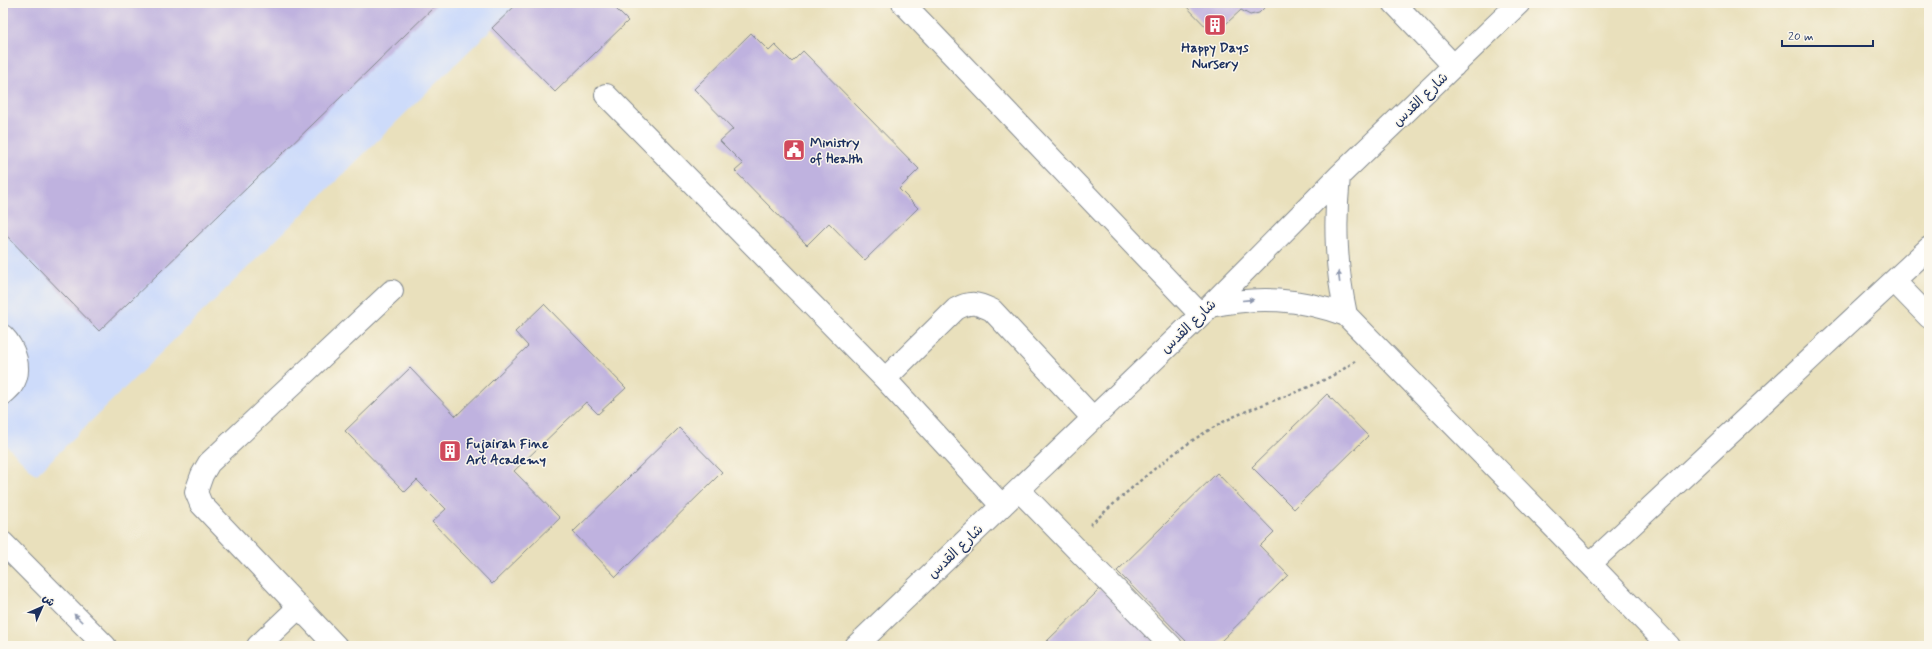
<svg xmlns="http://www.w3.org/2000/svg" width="1932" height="649" viewBox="0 0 1932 649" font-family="Mynerve,'Playpen Sans Arabic',sans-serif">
<rect width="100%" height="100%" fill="#fbf7ec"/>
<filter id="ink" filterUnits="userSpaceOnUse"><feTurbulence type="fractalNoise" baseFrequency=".025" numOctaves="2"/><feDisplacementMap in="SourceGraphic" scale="8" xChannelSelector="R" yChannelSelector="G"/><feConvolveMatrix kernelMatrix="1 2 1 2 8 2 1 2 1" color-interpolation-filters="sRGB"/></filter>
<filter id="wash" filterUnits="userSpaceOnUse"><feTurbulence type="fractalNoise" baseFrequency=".012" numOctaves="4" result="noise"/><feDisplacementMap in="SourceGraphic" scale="16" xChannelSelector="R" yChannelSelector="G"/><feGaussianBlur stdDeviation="0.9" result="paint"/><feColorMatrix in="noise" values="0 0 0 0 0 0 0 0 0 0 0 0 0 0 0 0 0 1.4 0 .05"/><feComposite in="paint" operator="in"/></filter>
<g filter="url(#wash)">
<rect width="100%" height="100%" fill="#e9e0bc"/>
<path fill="#cddbfa" d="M3 3H518L36 475 3 442Z"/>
<g id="blocks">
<path fill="#bfb2df" d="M3 3H432L435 6 99 331 3 232Z
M518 3H610L628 21 555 92 492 28Z
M1183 3H1264L1265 7 1259 13 1250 15 1241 10 1214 35Z
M751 33 769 51 775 45 792 62 803 51 919 169 899 189 918 208 865 260 829 223 807 245 735 171 743 164 720 141 733 129 694 89Z
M544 304 626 388 598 414 586 402 514 471 560 518 492 584 432 522 446 509 417 480 405 492 345 431 410 368 456 416 528 346 515 332Z
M1327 394 1368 436 1294 509 1252 467Z
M679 428 722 472 616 577 573 532Z
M1217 473 1274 532 1260 546 1288 575 1216 646H1191L1117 571Z
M1101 588 1159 646H1042Z"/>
</g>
</g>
<g filter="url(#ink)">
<use href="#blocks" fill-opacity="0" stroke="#82888d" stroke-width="1"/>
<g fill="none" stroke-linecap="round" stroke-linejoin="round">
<g stroke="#82888d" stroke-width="24">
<path id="minor" d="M903 3 1200 314
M1394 3 1454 66
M606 95 885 379 1002 506
M1339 176C1334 225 1336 267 1346 315
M1894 281 1929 317
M1210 306C1258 296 1299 298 1346 315L1590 564 1669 646
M3 336C14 347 23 370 12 385 10 388 6 391 3 394
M885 379 956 309C971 301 977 303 992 310L1093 418
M1019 490 1171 646
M1590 564 1929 248
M258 646 299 607
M336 646 201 504 196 492 202 475 209 463 392 291
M856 646 1210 306 1339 176 1519 3"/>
</g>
<g stroke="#82888d" stroke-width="24">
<path id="major" d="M3 543 105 646"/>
</g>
<path stroke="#82888d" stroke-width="2.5" stroke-dasharray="3 3" stroke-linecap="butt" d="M1090 525C1133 487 1175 447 1227 420 1269 399 1317 390 1355 361"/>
<use href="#minor" stroke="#fff" stroke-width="22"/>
<use href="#major" stroke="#fff" stroke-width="22"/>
</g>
<defs><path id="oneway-solid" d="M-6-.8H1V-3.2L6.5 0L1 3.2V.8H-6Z"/></defs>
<g fill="#8d97ae">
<use href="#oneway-solid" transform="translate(1339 277) rotate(-97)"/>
<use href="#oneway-solid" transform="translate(1248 300) rotate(-5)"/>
<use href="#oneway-solid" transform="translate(78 618) rotate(-135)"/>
</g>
</g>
<defs>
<g id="building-square" transform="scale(1.15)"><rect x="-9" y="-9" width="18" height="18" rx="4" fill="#d1495b" stroke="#fbf7ec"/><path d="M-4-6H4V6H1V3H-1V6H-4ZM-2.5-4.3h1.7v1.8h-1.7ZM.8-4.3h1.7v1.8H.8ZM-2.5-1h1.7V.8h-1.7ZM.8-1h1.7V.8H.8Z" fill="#fff"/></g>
<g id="civic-square" transform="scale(1.15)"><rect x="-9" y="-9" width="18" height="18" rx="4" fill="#d1495b" stroke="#fbf7ec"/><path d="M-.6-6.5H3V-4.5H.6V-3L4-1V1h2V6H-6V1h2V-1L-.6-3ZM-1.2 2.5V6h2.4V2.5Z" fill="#fff"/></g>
</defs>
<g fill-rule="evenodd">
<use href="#building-square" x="1215" y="25"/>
<use href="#civic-square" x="794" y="150"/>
<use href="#building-square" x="450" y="451"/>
</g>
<g text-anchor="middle" stroke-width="3" stroke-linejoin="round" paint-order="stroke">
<g font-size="14" font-weight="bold" fill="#1b2f5e" stroke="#fbf7ec" text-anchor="start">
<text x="1215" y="52" text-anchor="middle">Happy Days<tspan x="1215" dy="16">Nursery</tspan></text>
<text x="810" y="147">Ministry<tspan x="810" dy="16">of Health</tspan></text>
<text x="466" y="448">Fujairah Fine<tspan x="466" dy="16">Art Academy</tspan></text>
</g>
<g font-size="14" fill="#1b2f5e" stroke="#fbf7ec">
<text transform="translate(1420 99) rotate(-44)" y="5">شارع القدس</text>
<text transform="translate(1188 326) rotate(-44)" y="5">شارع القدس</text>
<text transform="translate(955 551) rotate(-44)" y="5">شارع القدس</text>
</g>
</g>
<rect width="1932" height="649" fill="none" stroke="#fbf7ec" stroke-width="16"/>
<g transform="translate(42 607) rotate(45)" stroke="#fbf7ec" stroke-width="3" paint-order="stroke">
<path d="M0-3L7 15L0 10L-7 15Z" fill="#1b2f5e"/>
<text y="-6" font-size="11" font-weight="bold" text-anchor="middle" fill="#1b2f5e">ش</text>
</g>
<path d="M1782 40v6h91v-6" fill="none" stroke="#1b2f5e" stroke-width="2"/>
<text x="1788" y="40" font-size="12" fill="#1b2f5e" stroke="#fbf7ec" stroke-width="3" paint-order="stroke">20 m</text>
</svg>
